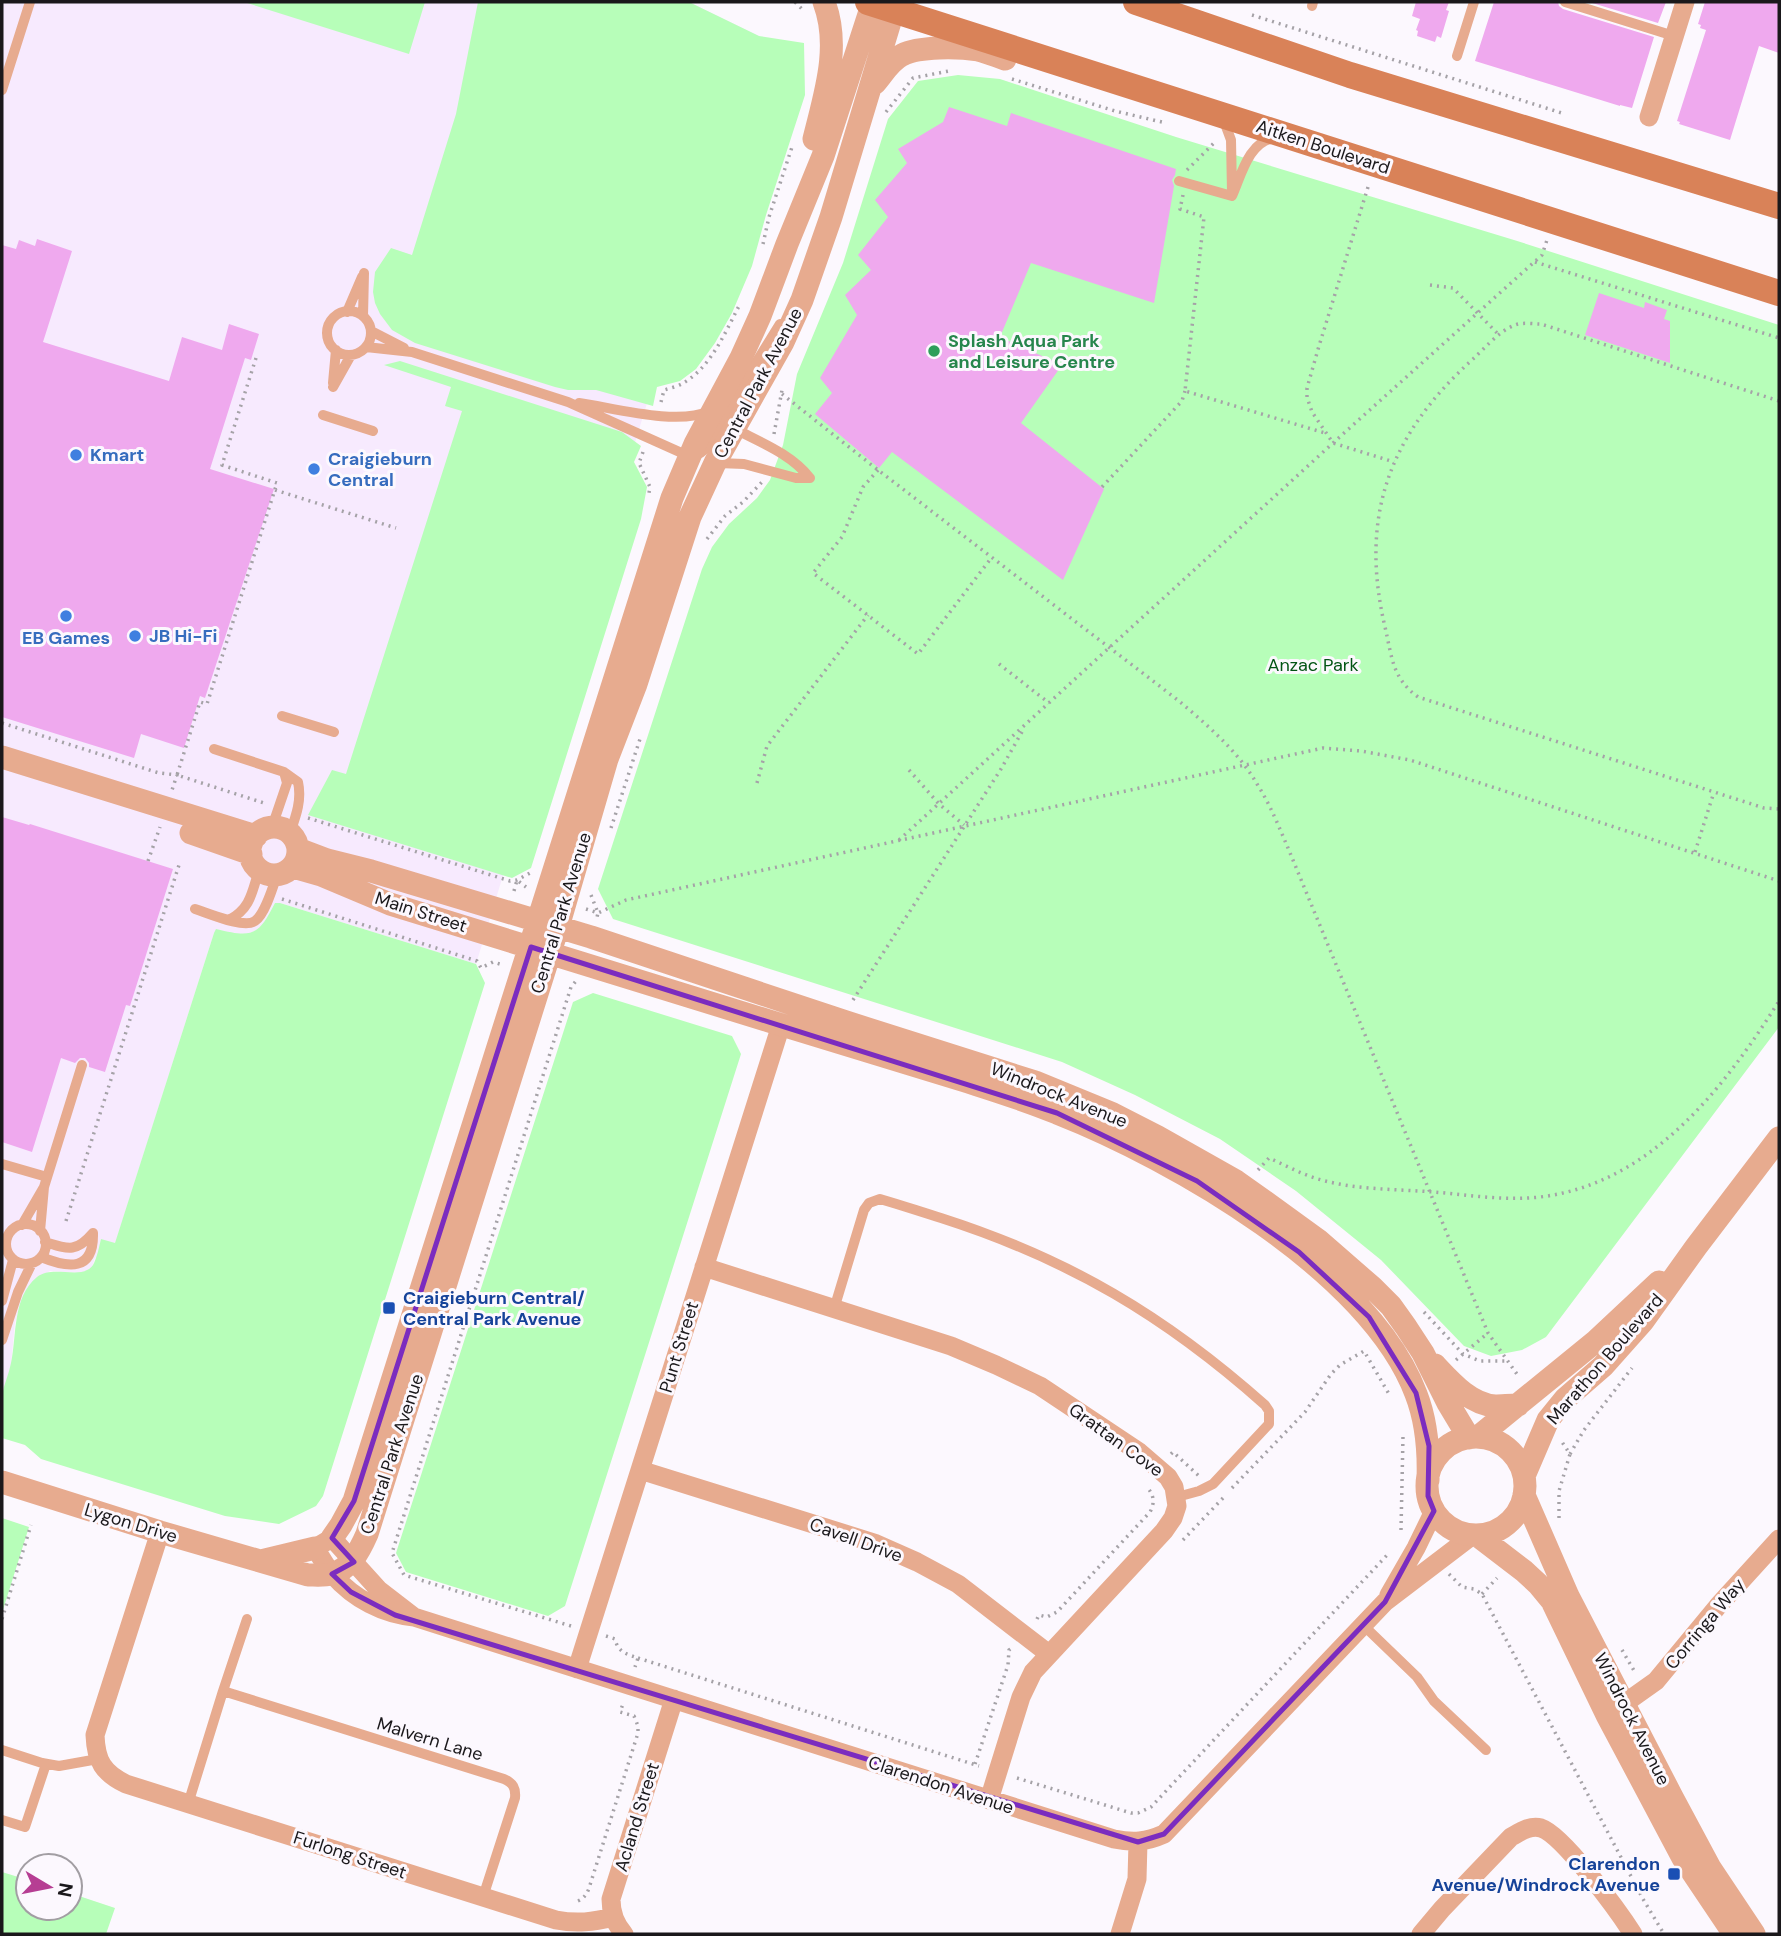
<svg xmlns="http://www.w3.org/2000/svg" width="1781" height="1936" viewBox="0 0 1781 1936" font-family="'DM Sans',sans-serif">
<rect width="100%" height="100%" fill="#fcf8fe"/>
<path fill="#f7eafe" d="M2 2H689L759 36 476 964 280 903H275L265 922 258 929 249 934 214 933 115 1244 95 1258 92 1267 87 1271 79 1273 50 1271 34 1280 19 1308 15 1323 11 1365 2 1396Z"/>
<path fill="#b7feb9" d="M244 2H425L409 54Z
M478 2H689L759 36 804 43 805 95 766 215 752 266 732 313 715 343 696 369 680 381 657 387 653 406 596 390H568L555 387 415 343 392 330 380 314 375 303 373 292 375 272 391 248 412 255 456 114Z
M958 75 1000 79 1176 137 1514 240 1779 325V1027L1546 1337 1522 1350 1491 1356 1464 1346 1381 1260 1296 1191 1220 1139 1135 1095 1062 1062 613 919 598 889 702 569 712 547 729 524 757 498 770 480 783 445 797 374 843 263 888 119 918 81Z
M400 361 622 432 641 446 634 462 647 487 641 519 531 868 512 878 308 815 332 770 346 774 462 411 445 406 451 387 384 365Z
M275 903H280L476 964 485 983 323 1496 316 1506 279 1524 225 1516 41 1459 25 1445 2 1438C2 1424 0 1408 2 1395 4 1384 9 1374 11 1363 17 1335 12 1298 37 1277 53 1264 82 1281 93 1265 97 1258 99 1247 101 1239L115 1243 214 933 216 929C253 938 258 936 275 903Z
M593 993 732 1036 741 1054 565 1606 548 1616 406 1572 396 1553 573 1002Z
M2 1518 29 1527 2 1613Z
M2 1872 28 1880V1908H70V1893L115 1908 106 1934H2Z"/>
<path fill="#efa9ee" d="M1416 2H1449L1446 10 1449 11 1441 38 1437 36 1435 42 1417 36 1418 31 1416 30 1420 19 1412 16Z
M1494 2H1558L1559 6 1563 9 1654 37 1632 108 1620 105V106L1475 61Z
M1589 2H1666L1658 23Z
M1705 2H1779V53L1759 46 1730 140 1679 124 1680 122 1677 121 1706 30 1700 28 1701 25 1698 24Z
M949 107 1007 126 1011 113 1176 169 1175 175 1172 180 1174 186 1154 303 1031 263 1000 337 1062 365 1021 423 1104 489 1063 580 892 452 879 468 815 414 832 393 820 378 857 315 845 295 871 270 858 255 888 217 875 200 907 163 898 149 943 122Z
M37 239 72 251 43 342 169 381 182 337 222 350 229 324 259 334 251 360 245 358 210 469 274 489 205 698 200 696 184 748 141 734 134 758 2 717V245L16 249 19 240 35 246Z
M1599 293 1644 308 1645 302 1667 310 1664 319 1670 321V363L1585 335Z
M2 817 29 825 30 824 173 869 130 1006 126 1005 105 1072 89 1067V1063L85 1058H80L75 1063 61 1058 32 1152 2 1142Z"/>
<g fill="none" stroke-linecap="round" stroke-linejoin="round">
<path stroke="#a5a2a7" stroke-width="3.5" stroke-dasharray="2 5" stroke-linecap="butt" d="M795 2 803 10
M1252 15 1565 114
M1012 79 1115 111 1166 123
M886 112 913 78 949 71
M1187 170 1216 141
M1368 187 1319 346 1307 388V397L1312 412 1333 443 1394 462
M1183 195 1180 209 1204 217 1185 391 1325 433
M763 244 769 217 793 144
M1535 262 1779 338
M1430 285 1453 288 1499 335
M256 358 222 465 277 483 207 704 200 702 177 775 264 803
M782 394 878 470 1179 701C1207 725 1238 751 1257 784 1270 804 1279 827 1288 848L1488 1333 1519 1377
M1779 401 1541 324C1533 324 1522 322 1515 325 1499 331 1485 348 1473 359 1389 435 1359 516 1385 627 1392 657 1392 678 1418 697L1764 808 1779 809
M661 402 664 390C671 388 679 386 685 382 711 366 725 333 739 306
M774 434 782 390
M643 452 639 463 650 487 649 493
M878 470 863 487 842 537 813 573 918 654 992 557
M1102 487 1182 401 1185 391
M275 490 396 528
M707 539 725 516 743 502 762 482
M999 664 1049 703
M2 723 159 773 177 775 172 790
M909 770 939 804 964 825
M757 783 767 746 868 615
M308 818 510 881 517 880 530 873
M611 828 640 739
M899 840 1333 443 1542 255 1547 240
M1695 852 1714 792
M148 861 160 827
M514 891 517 880 526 887
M591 895 598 913 597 917
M282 899 477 961 481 968 493 962 503 965
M586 909 598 913 626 900 1323 748 1361 751 1410 760 1779 881
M853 1000 1001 769 1023 730
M1258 1170 1269 1158C1285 1165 1301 1174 1318 1179 1355 1190 1395 1189 1434 1192 1469 1195 1505 1201 1540 1197 1651 1184 1724 1088 1779 1001
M66 1221 179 865
M1424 1312 1463 1354 1480 1361H1508
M1456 1360 1488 1333
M1171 1454 1173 1452 1199 1476
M1570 1454 1584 1430 1632 1368
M1232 1488 1305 1412 1331 1374 1340 1365 1364 1351 1389 1394
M1559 1518V1491L1570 1454 1562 1442
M1401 1530 1403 1436
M1183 1540 1223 1498
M1449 1574 1462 1587 1474 1589 1482 1594 1643 1899 1664 1934
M1482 1594 1497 1578
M2 1619 31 1525
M1037 1619 1039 1615 1047 1617 1057 1612 1150 1512C1155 1503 1154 1495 1147 1487
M571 1626 404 1575 392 1553 571 987 576 981
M606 1636 615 1639C618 1652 626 1654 638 1658L635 1667
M1622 1650 1636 1674
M638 1658 979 1766
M975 1764 1008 1665 1009 1650 1012 1648
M1017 1778 1131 1813H1138L1151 1807 1389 1553
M578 1901C585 1898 588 1892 590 1885L638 1733V1726L634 1716 620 1712 623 1704"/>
<path stroke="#e7ab8f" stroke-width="10" d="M1565 2 1674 36
M1312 6 1313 2
M1457 56 1474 2
M2 90 30 2
M1224 121 1231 140 1232 192
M1179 181 1232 196
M1232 196C1241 176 1249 141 1274 138
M327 333a22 22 0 1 1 44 0a22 22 0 1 1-44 0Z
M347 312 362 277
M363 316 364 273
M371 331 404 348
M366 347 412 352 568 402 684 454C694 456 699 456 706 448L741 387 780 324
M333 383 336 350
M333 387 351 355
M579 403C614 408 678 426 709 411
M323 415 373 431
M735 429C762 443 791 454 810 478
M718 463 744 464 796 478H810
M282 716 334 732
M214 749 284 772 298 782C302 800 296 816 290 833
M272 827 287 783 284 772
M195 909C208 913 244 929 255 921 265 914 273 887 277 875
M229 920C251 908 252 892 259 870
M2 1164 47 1177
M44 1187 82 1065
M6 1244a20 20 0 1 1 40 0a20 20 0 1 1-40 0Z
M22 1225 44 1187 40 1231
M45 1242C68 1249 76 1253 93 1233
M41 1257C68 1268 94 1272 93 1233
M2 1301 13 1260
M834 1309 864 1210 869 1203 880 1199C901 1205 921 1212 941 1218 1069 1259 1165 1316 1265 1405L1269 1411V1424L1213 1484 1199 1491 1177 1497
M2 1340 18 1292 32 1263
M1362 1624 1417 1677 1434 1701 1486 1750
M223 1691 247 1619
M2 1750 42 1763 59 1766 98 1759
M188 1804 223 1691 504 1779C513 1783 516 1788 515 1798L483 1897
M2 1820 25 1827 46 1764"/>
<path stroke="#e7ab8f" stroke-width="19" d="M1649 117 1685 2
M704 1267 951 1346 996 1365 1040 1386 1139 1452 1168 1477 1174 1487 1177 1506 1173 1518 1164 1531 1033 1672 1021 1697 989 1800
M640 1470 874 1543 917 1562 958 1584 1049 1654
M160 1532 95 1735C96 1761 103 1773 126 1784L556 1920C577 1924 593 1922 613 1917
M1389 1595 1416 1548 1434 1511
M414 1617 379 1590 332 1538 315 1548C321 1557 326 1567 333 1575 354 1599 383 1614 414 1617L1114 1839C1133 1843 1146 1842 1164 1834L1385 1602 1473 1535
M577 1669 781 1025
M1625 1703 1656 1681 1718 1606 1779 1539
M624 1934C615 1924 611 1913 611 1899L674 1699
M1120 1934 1137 1879 1138 1842
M1421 1934 1442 1909 1511 1837C1520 1832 1530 1825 1541 1828 1563 1835 1619 1912 1633 1934"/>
<path stroke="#e7ab8f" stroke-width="23" d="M875 83C883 74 890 61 902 55 919 46 959 47 978 50 987 52 996 56 1005 59
M814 139C825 94 841 47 824 2
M2 757 256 836
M250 851a24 24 0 1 1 48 0a24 24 0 1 1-48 0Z
M191 833 251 854
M298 849 327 860 371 871 591 937 846 1022 1035 1082 1113 1114 1158 1137 1236 1181 1274 1208 1318 1240 1372 1287 1391 1306 1406 1327 1423 1353 1448 1403 1469 1438
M293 867 321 875 390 904C516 943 643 982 769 1021 833 1041 898 1060 962 1080 993 1090 1026 1100 1057 1113 1174 1159 1370 1271 1416 1394 1427 1422 1429 1450 1428 1480
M1435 1365C1451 1382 1470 1404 1495 1406 1502 1406 1510 1405 1518 1405
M1478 1437 1596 1341 1659 1282
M1427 1486a49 49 0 1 1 98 0a49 49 0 1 1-98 0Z
M1524 1476 1548 1420 1565 1399 1603 1366 1643 1321 1696 1247 1779 1138
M2 1482 160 1532 308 1575C315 1575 324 1576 331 1574 350 1570 360 1550 367 1534L558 927 607 759 636 684 690 517 715 463 783 342 802 300 831 217 896 2
M1524 1495 1568 1596 1672 1797 1710 1868 1754 1934
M1477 1535 1524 1571 1538 1584 1552 1601 1607 1715 1683 1858 1734 1934
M332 1538 341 1525 354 1501 672 498 695 444 741 358 760 316 787 244 823 156 873 2
M261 1561 315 1548"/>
<path stroke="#d98258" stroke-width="26" d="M868 2 1779 293
M1136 2 1350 75 1779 206"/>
</g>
<path fill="none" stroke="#7b2cbf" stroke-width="5" stroke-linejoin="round" d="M531 947 1057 1113 1197 1181 1299 1252 1369 1317 1416 1393 1429 1446 1428 1496 1434 1511 1385 1602 1164 1834 1138 1842 395 1615 351 1592 332 1574 354 1562 332 1538 354 1501Z"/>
<circle fill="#2e9e5b" stroke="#fcf8fe" stroke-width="2.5" cx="934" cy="351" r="7"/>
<g fill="#3f7fe0" stroke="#fcf8fe" stroke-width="2.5">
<circle cx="76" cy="455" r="7"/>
<circle cx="314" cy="469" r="7"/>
<circle cx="66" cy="616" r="7"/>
<circle cx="135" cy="636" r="7"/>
</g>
<g fill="#1a4fb4" stroke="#fcf8fe" stroke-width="2.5">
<rect x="382" y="1301" width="14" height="14" rx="3.5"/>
<rect x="1667" y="1867" width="14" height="14" rx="3.5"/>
</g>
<g text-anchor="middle" stroke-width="6" stroke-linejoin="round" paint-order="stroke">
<g font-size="18" fill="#1a181b" stroke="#fcf8fe">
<text transform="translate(1323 147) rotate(18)" y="6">Aitken Boulevard</text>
<text transform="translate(758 383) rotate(-62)" y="6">Central Park Avenue</text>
<text transform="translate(421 912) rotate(18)" y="6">Main Street</text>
<text transform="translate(561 913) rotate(-73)" y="6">Central Park Avenue</text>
<text transform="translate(1059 1095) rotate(22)" y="6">Windrock Avenue</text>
<text transform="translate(679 1347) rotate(-73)" y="6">Punt Street</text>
<text transform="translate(1605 1359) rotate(-49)" y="6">Marathon Boulevard</text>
<text transform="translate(1116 1440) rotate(36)" y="6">Grattan Cove</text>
<text transform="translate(392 1454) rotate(-72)" y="6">Central Park Avenue</text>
<text transform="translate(131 1523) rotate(17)" y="6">Lygon Drive</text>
<text transform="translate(856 1540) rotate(20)" y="6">Cavell Drive</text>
<text transform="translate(1705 1624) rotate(-50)" y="6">Corringa Way</text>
<text transform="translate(1632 1719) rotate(63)" y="6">Windrock Avenue</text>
<text transform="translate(430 1739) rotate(17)" y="6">Malvern Lane</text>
<text transform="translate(941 1785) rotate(18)" y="6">Clarendon Avenue</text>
<text transform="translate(637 1817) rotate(-73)" y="6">Acland Street</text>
<text transform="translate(350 1855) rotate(18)" y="6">Furlong Street</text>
</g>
<g font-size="18" font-weight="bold" fill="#27864d" stroke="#fcf8fe" text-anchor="start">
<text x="948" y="347">Splash Aqua Park<tspan x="948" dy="21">and Leisure Centre</tspan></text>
</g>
<g font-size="18" font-weight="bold" fill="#366cbe" stroke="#fcf8fe" text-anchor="start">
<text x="90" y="461">Kmart</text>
<text x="328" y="465">Craigieburn<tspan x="328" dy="21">Central</tspan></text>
<text x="149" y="642">JB Hi-Fi</text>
<text x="66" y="644" text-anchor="middle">EB Games</text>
</g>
<g font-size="18" fill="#025414" stroke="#fcf8fe">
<text x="1313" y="671">Anzac Park</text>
</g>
<g font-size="18" font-weight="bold" fill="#164399" stroke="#fcf8fe" text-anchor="start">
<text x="403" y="1304">Craigieburn Central/<tspan x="403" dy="21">Central Park Avenue</tspan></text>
<text x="1660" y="1870" text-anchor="end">Clarendon<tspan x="1660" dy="21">Avenue/Windrock Avenue</tspan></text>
</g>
</g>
<rect width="1781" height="1936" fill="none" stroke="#1a181b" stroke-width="7"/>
<g transform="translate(49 1887) rotate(100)"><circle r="33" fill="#fcf8fe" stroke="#a29ea3" stroke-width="2"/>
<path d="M0-5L12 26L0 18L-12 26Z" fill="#b63e93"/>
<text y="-10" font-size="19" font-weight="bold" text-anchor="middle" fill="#1a181b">N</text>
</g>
</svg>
